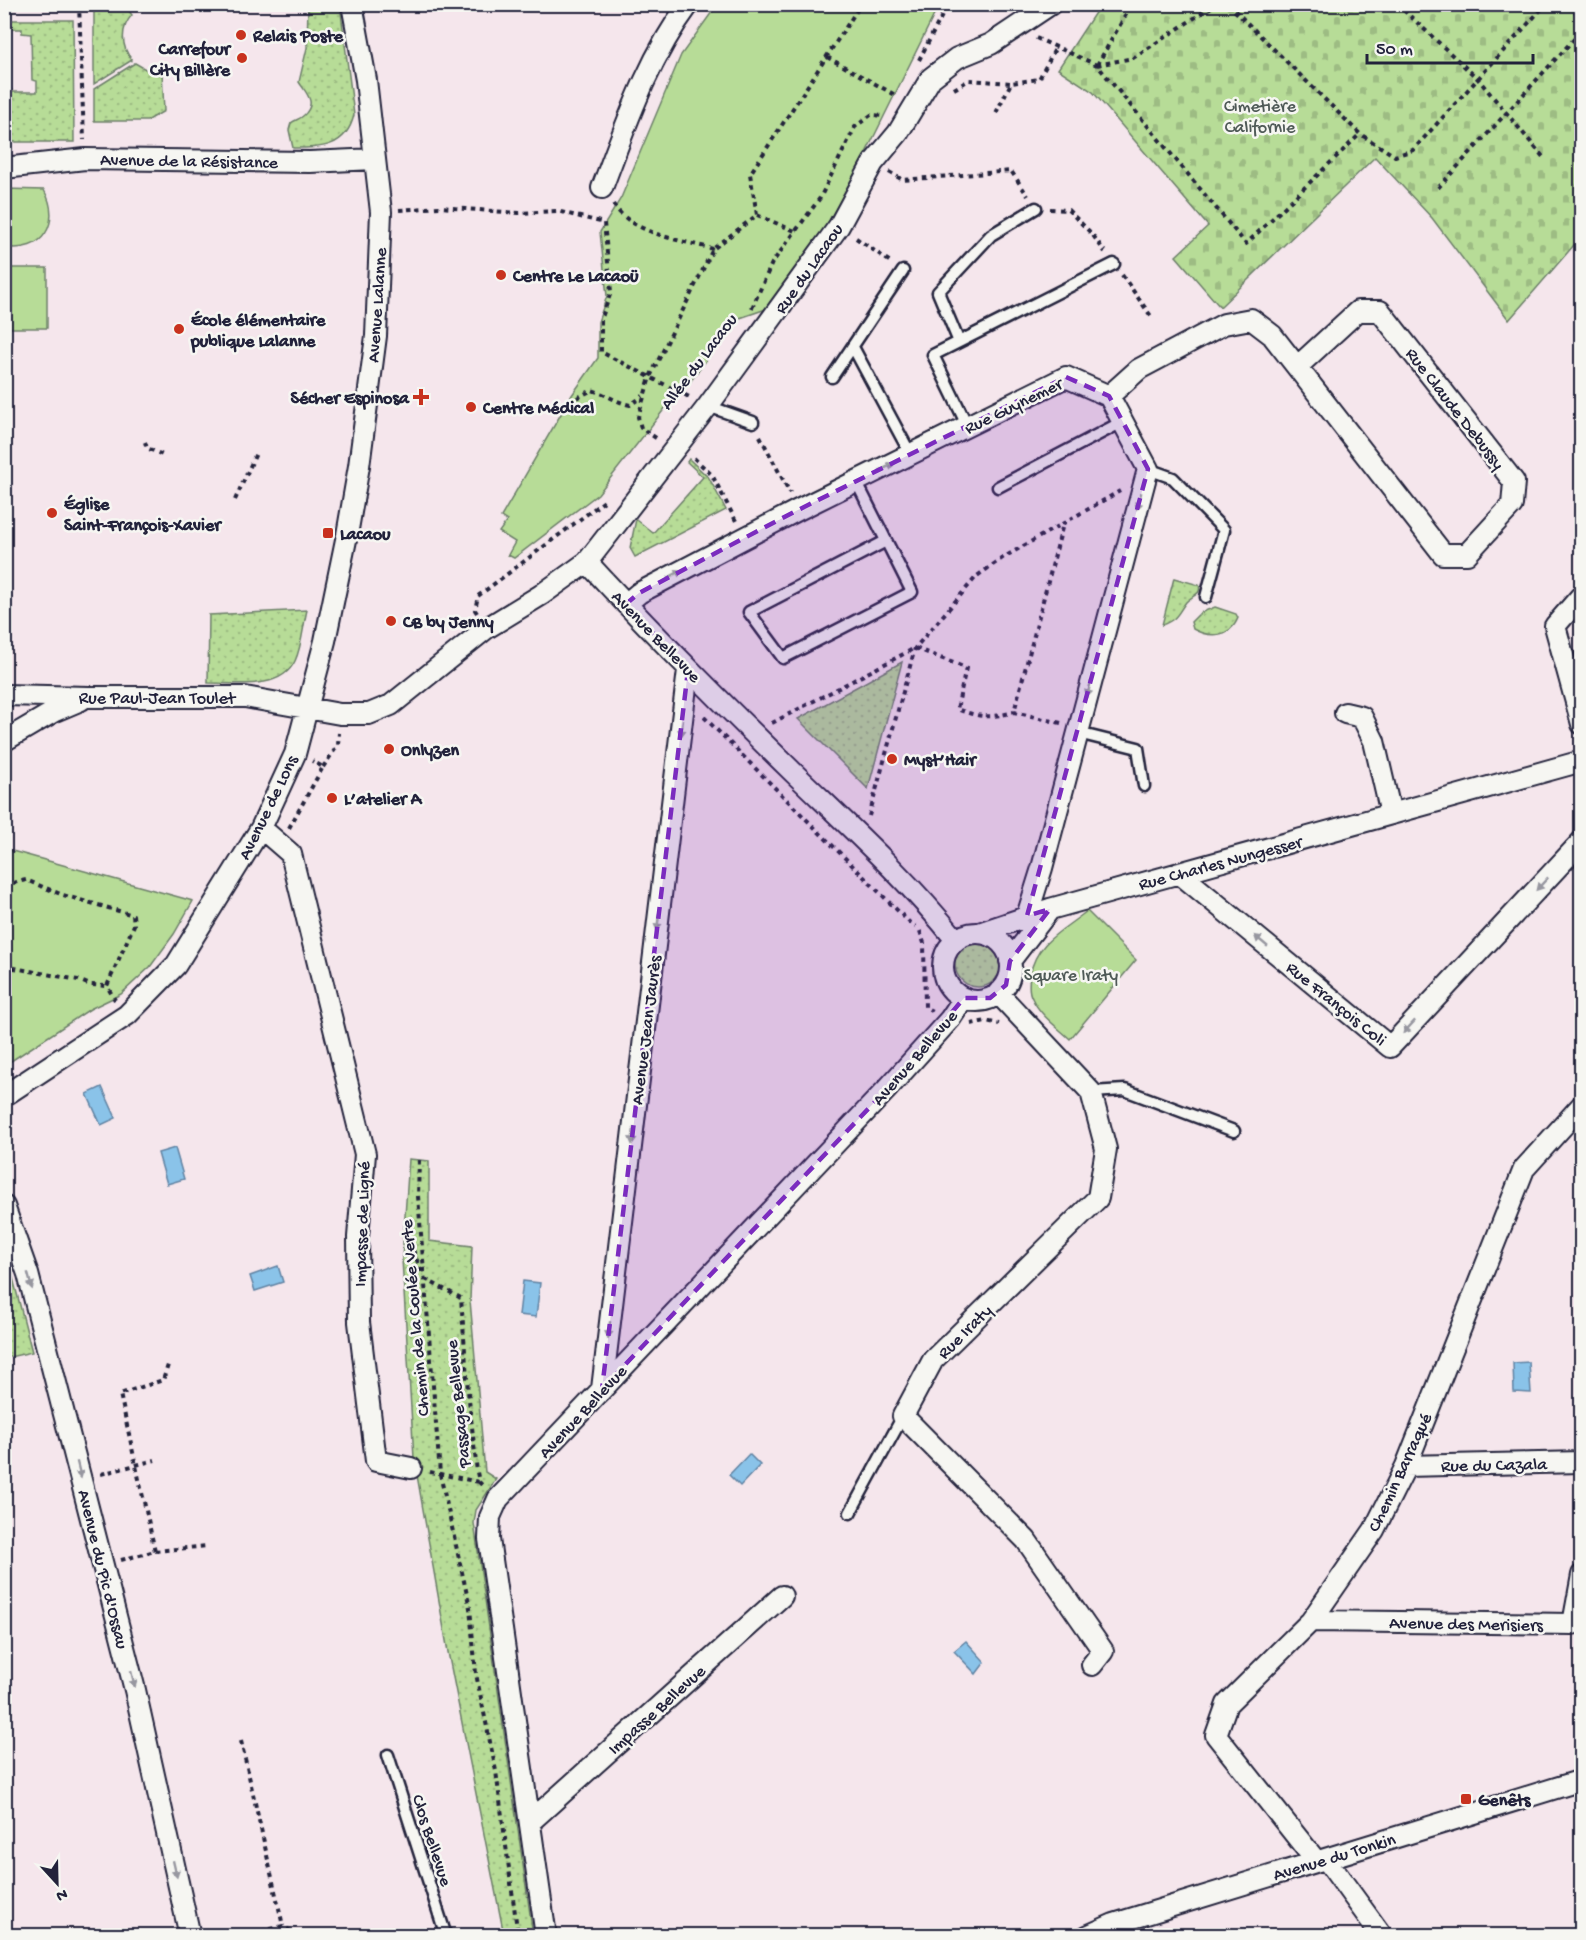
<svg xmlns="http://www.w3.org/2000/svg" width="1586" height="1940" viewBox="0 0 1586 1940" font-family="'Gochi Hand',sans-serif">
<defs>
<pattern id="grass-dots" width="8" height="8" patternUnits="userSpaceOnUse" patternTransform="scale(1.5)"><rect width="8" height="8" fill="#b7dc97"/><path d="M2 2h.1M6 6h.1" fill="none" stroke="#9dbc83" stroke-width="1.8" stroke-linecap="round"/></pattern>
<pattern id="cemetery-stones" width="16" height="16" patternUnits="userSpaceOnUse" patternTransform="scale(1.5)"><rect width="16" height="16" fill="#b7dc97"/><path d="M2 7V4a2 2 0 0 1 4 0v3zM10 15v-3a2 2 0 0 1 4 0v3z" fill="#9dbc83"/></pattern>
</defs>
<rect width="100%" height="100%" fill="#f5e6ec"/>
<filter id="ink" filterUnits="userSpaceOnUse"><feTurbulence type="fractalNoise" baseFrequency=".0167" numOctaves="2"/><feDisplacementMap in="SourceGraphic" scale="12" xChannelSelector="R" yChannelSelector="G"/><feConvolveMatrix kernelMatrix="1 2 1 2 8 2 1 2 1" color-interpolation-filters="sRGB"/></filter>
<g filter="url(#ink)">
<path fill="url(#grass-dots)" stroke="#6c7f69" stroke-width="1.5" d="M94 5 126 7 132 15C120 28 121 47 132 60L94 84Z
M308 5H340L354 115C346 148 321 148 293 148L289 130 291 123C295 120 300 119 303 116 318 103 306 93 299 82L307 48Z
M5 20H73L74 142H5V88H11L12 92H37V81L32 80 31 34 22 33V29H10V33H5Z
M135 63 147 70 162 72 164 111 147 121H94V89Z
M689 459 709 478 726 510 635 557 630 548 636 519 653 533 703 477 687 462Z
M1174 578 1199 585C1202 595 1192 595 1186 602 1177 614 1178 619 1162 625Z
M1215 607 1236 614 1238 618C1230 638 1209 638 1193 629L1191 622 1200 613Z
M307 610C303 626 302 646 295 661 281 691 235 683 208 683L209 615Z
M902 662 868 789 798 719Z
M955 964a23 23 0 1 1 46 0a23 23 0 1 1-46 0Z
M409 1159 429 1161V1241L472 1246 470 1300 485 1472 496 1479 476 1510 474 1523 533 1935H504L448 1652 414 1458 402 1259Z
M5 1247 32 1352 5 1358H4Z"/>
<path fill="url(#cemetery-stones)" stroke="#6c7f69" stroke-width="1.5" d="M1100 5H1581V237L1509 320 1432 218 1375 157 1220 307 1176 256 1208 226 1093 92 1058 69Z"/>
<path fill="#b7dc97" stroke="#6c7f69" stroke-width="1.5" d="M717 5H939L853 179 815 245 766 309 737 319 690 382 673 398 598 494 514 558 508 555 515 542 499 532 507 521 501 517 572 395 598 358V322L607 296 600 232 621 198 681 55Z
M5 189 44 190C62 222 43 254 5 247Z
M5 268H47V328H5Z
M5 849 193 901 174 934 150 967 121 994 90 1009 5 1065Z
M1087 911 1136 960 1070 1039C1057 1027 1039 1014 1032 998 1028 992 1029 982 1030 975 1036 942 1062 931 1087 911Z"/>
<path fill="#8ac3e9" stroke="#6083a3" stroke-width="1.5" d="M102 1087 116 1118 101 1125 87 1094Z
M175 1148 184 1179 167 1184 158 1153Z
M278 1266 283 1282 255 1291 250 1276Z
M523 1281 540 1283 536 1317 519 1315Z
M1529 1362 1531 1393 1514 1392 1513 1363Z
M749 1454 760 1465 740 1486 729 1475Z
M966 1641 985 1662 976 1674 954 1651Z"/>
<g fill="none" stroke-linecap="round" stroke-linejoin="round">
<g stroke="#22223b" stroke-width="15">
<path id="lane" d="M959 342 938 292 991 235 1036 208
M853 347 911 455
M832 377 903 271
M708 406 753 422
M968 427 933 355 1114 264
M1148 469 1173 478 1224 530 1206 597
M856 481 912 592 783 658 749 612 886 541
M998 487 1122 422
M1078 733 1138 748 1144 786
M1091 1092 1125 1090 1234 1131
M850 1513 903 1416
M388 1755 446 1936"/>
</g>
<g stroke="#22223b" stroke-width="24">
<path id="street" d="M4 168 85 159 310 162 375 159
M602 188C626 125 648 59 689 4
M1109 396 1139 369 1224 324 1251 319 1272 335 1443 554H1467L1512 505 1514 482 1380 311H1358L1297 367
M587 562C655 636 726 707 798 777 852 829 909 881 956 940
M1582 595 1555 626 1582 724
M626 604 639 593 798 510 1066 377 1109 396 1148 469 1042 868 1027 916
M4 695 89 697H245L340 714H369L391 705 487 628 541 595 587 562 708 406 839 226 873 163 898 133 931 78 957 58 991 44 1051 4
M1345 713 1362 717 1374 741 1391 814
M4 741 55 711 81 700
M261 828 291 854 365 1154 358 1237 359 1322 376 1461 411 1468
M1179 873 1390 1047 1582 841
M979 933 1050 909 1582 761
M943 967a34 34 0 1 1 68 0a34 34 0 1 1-68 0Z
M1010 961 1050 909
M998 993 1091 1092 1106 1149 1098 1198 933 1360 903 1416 1026 1540 1103 1651 1092 1665
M4 1096 127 1015 176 965 261 828 295 754 325 641 347 535 359 466 376 336 381 212 366 80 352 4
M4 1206 28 1274 135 1690 190 1936
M602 1389 688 670
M1406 1466 1582 1462
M1311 1621 1573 1624 1582 1575
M530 1822 782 1596
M1326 1859 1382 1936
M1316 1861 1216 1735 1227 1704 1311 1621 1374 1530 1406 1466 1524 1169 1582 1105
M546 1936 489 1539 490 1517 498 1499 888 1088 950 1019 964 998
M1087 1936 1114 1924 1582 1780"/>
</g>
<path stroke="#22223b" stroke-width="4" stroke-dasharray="4.5 4.5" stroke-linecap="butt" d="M79 4 84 140
M1228 4 1360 134 1395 156 1413 150 1546 4
M1397 4 1478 79 1544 158
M1570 4 1582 22
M1036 38 1097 65 1246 244 1360 134
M827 57 897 96
M919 60 948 4
M1097 65 1133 58 1216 4
M1097 65 1132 4
M954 89 969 80 1011 83
M996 113 1011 83 1039 79 1056 47
M889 172 903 180 1011 171 1028 196
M1438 188 1574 39 1582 28
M613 204C632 234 681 240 713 249
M1050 209 1068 210 1092 234 1105 252
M399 210 439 207 519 213 557 211 604 223 611 292 601 320V352L689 397
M757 215 795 231
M856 238 892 263
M1122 275 1153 319
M752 308 772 263 820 198 855 127 871 115 884 116
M577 398 592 390C606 394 616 402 630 405L643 396
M760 436 790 493
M656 438 641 428 638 417 650 377 713 249 757 215 750 174 861 4
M145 442 147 448 165 456
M694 458 712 475 736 521
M235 500 257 451
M477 613 475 610 478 596 607 499
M704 717 910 923 916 926
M772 723 915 648 966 668 957 709C980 718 991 718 1014 712
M1061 723 1014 712 1063 524
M323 767 338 745 339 733
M869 816 915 648 977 576 1004 557 1120 491
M289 828 323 767 312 761
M4 885 26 880 63 895 133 915 134 925 107 986 115 1000
M920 931 924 943 925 1007 932 1011
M4 966 78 980 90 985 107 986
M971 1024 986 1021 999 1024
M419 1160 418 1196 440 1474 470 1608 476 1674 496 1771 518 1936
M403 1236 411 1245 422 1273
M425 1279 461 1298 468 1391 477 1472 479 1482 484 1487
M430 1472 479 1482
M101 1474 155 1460
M155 1551 208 1546
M121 1560 155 1551 120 1394 163 1380 169 1362
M241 1741 283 1926
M244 1936 283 1926 298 1936"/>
<use href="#lane" stroke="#f6f6f2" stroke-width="10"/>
<use href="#street" stroke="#f6f6f2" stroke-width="20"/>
</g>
<defs><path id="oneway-solid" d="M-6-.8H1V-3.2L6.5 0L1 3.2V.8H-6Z" transform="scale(1.5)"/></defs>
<g fill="#9797a0">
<use href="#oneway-solid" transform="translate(887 467) rotate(-26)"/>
<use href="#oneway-solid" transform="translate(1139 501) rotate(105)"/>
<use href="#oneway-solid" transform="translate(675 574) rotate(-28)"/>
<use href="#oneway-solid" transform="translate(1089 689) rotate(105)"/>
<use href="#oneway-solid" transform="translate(682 728) rotate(97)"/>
<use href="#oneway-solid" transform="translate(1542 884) rotate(133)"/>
<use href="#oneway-solid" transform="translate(658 922) rotate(97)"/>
<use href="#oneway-solid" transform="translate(1261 941) rotate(-140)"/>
<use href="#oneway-solid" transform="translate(1409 1027) rotate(133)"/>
<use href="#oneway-solid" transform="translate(633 1136) rotate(97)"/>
<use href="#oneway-solid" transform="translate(30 1281) rotate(75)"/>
<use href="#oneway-solid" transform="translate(609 1330) rotate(97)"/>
<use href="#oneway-solid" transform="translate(79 1470) rotate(76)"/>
<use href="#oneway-solid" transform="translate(133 1679) rotate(76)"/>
<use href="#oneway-solid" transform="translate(175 1869) rotate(77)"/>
</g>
</g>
<path fill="#7b2cbf" fill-opacity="0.2" stroke="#7b2cbf" stroke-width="4.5" stroke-dasharray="12 8" stroke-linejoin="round" d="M1066 377 1109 396 1148 469 1027 916 1050 909 1010 961 1006 985 990 998H964L888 1088 602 1389 688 670 626 604 639 593 798 510Z"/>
<g fill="#c8321e" stroke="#f6f6f2" stroke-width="2">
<circle cx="241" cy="35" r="6"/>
<circle cx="242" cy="58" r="6"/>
<circle cx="501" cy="275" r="6"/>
<circle cx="179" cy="329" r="6"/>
<path d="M418 388h6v6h6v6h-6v6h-6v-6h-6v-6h6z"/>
<circle cx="471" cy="407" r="6"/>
<circle cx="52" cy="513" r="6"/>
<rect x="322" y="527" width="12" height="12" rx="3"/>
<circle cx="391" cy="621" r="6"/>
<circle cx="389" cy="749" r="6"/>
<circle cx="892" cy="759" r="6"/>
<circle cx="332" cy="798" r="6"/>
<rect x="1460" y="1793" width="12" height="12" rx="3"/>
</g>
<g text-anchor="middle" stroke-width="5" stroke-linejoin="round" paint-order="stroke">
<g font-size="18" font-weight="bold" fill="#22223b" stroke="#f6f6f2" text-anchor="start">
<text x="253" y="41">Relais Poste</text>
<text x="230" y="54" text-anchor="end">Carrefour<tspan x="230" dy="21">City Billère</tspan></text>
<text x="513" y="281">Centre Le Lacaoü</text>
<text x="191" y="325">École élémentaire<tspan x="191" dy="21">publique Lalanne</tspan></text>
<text x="409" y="403" text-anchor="end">Sécher Espinosa</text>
<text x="483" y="413">Centre Médical</text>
<text x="64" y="509">Église<tspan x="64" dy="21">Saint-François-Xavier</tspan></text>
<text x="340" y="539">Lacaou</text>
<text x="403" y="627">CB by Jenny</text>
<text x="401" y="755">Onlyzen</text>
<text x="904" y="765">Myst’Hair</text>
<text x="344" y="804">L’atelier A</text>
<text x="1478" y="1805">Genêts</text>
</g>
<g font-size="18" fill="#4f5a57" stroke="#f6f6f2">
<text x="1260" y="111">Cimetière<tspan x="1260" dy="21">Californie</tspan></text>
<text x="1071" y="980">Square Iraty</text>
</g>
<g font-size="18" fill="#22223b" stroke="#f6f6f2">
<text transform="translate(189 160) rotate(1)" y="6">Avenue de la Résistance</text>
<text transform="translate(808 268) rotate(-55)" y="6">Rue du Lacaou</text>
<text transform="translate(376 305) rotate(-86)" y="6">Avenue Lalanne</text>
<text transform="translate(698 361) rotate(-53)" y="6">Allée du Lacaou</text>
<text transform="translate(1013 405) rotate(-26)" y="6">Rue Guynemer</text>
<text transform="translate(1456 408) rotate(52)" y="6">Rue Claude Debussy</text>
<text transform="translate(657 636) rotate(46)" y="6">Avenue Bellevue</text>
<text x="157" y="703">Rue Paul-Jean Toulet</text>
<text transform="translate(267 807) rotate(-64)" y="6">Avenue de Lons</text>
<text transform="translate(1220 862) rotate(-15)" y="6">Rue Charles Nungesser</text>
<text transform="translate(1337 1003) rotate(39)" y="6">Rue François Coli</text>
<text transform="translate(645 1030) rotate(-83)" y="6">Avenue Jean Jaurès</text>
<text transform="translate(914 1057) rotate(-49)" y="6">Avenue Bellevue</text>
<text transform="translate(361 1224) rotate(-88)" y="6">Impasse de Ligné</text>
<text transform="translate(414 1318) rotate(-95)" y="6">Chemin de la Coulée Verte</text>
<text transform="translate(964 1331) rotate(-45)" y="6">Rue Iraty</text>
<text transform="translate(457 1404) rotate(-96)" y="6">Passage Bellevue</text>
<text transform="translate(582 1411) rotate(-47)" y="6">Avenue Bellevue</text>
<text transform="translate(1494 1464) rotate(-1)" y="6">Rue du Cazala</text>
<text transform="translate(1399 1472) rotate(-65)" y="6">Chemin Barraqué</text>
<text transform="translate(104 1569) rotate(76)" y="6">Avenue du Pic d'Ossau</text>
<text transform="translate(1466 1623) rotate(1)" y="6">Avenue des Merisiers</text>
<text transform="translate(656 1709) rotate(-42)" y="6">Impasse Bellevue</text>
<text transform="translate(433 1840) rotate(72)" y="6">Clos Bellevue</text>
<text transform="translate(1334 1856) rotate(-17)" y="6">Avenue du Tonkin</text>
</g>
</g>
<rect width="1586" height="1940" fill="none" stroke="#f6f6f2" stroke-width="24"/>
<rect x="12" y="12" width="1562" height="1916" fill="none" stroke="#22223b" stroke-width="2" filter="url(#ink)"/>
<g transform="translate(57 1883) rotate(158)" stroke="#f6f6f2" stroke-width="4.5" paint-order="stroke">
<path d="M0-4.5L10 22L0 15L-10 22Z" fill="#22223b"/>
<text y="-9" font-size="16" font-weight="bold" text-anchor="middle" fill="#22223b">N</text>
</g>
<path d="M1367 54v9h166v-9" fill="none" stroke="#22223b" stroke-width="3"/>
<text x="1376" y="54" font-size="18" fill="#22223b" stroke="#f6f6f2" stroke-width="4.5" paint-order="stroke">50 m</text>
</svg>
